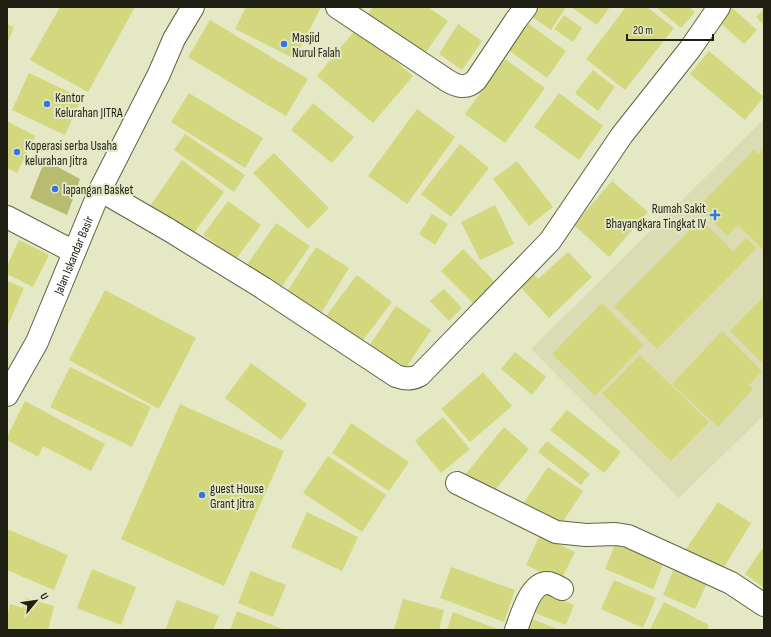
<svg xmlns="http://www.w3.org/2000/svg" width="771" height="637" viewBox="0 0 771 637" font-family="'Sofia Sans Condensed',sans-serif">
<rect width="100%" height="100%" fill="#e5e8c5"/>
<path fill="#daddb3" d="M764 119V415L679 498 531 349Z"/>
<path fill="#b8bc70" d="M45 160 80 179 67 215 30 198Z"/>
<path fill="#d3d77e" d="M60 7H135L88 92 30 60Z
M246 7H321L295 59 235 29Z
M373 7H428L448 21 424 55 367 15Z
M533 7H566L551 30 528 14Z
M571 7H610L597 25Z
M626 7H647L674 28 625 90 586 59Z
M656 7H689L695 12 681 28Z
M729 7H731L757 30 744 44 717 20Z
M764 9V25L756 17Z
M564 15 582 28 573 42 554 29Z
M210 20 308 79 286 116 188 57Z
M526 22 566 51 547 78 507 49Z
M7 24 14 27 7 44Z
M458 24 482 41 462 70 439 54Z
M357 28 413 76 373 123 317 76Z
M709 51 764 97 745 120 690 74Z
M505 59 545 88 505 143 465 114Z
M593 70 615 87 598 111 575 93Z
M29 73 82 98 65 135 12 110Z
M189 93 263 138 245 168 171 122Z
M559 93 603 126 579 160 534 127Z
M313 103 354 137 332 163 291 130Z
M417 109 455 137 407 204 368 176Z
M7 121 35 136 17 173 7 168Z
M185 134 245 175 234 192 174 150Z
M460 144 489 168 451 217 421 194Z
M764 148V251L738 225 727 236 698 207 754 150 758 154Z
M274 153 329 208 308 229 253 173Z
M182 160 224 192 191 237 150 206Z
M517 161 553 207 529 226 493 179Z
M612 181 648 212 609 257 574 225Z
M228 201 261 225 236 259 203 235Z
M495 205 514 244 480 260 461 222Z
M432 214 448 224 435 245 419 234Z
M701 219 733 251 746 238 757 248 657 349 614 306Z
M276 223 310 246 278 292 244 269Z
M19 240 49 255 33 287 7 274V266Z
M316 247 349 268 320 315 286 293Z
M463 249 495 282 474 304 441 271Z
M568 252 592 277 549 318 514 280 527 267 538 279Z
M357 275 392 302 357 348 322 321Z
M7 281 24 288 7 327Z
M444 289 462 308 449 321 430 301Z
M105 290 196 338 159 409 69 360Z
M764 296V365L730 331Z
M602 303 644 345 595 396 552 354Z
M396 306 431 330 401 375 365 352Z
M722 331 762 371 749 385 753 389 718 427 672 384Z
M515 352 546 377 532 395 501 369Z
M640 355 709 422 671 461 602 393Z
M251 363 307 404 281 440 225 398Z
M70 367 151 407 132 447 50 407Z
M483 372 512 406 470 442 441 409Z
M25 401 105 444 91 471 43 446 38 457 7 440V437Z
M180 404 284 451 224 586 121 539Z
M567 410 621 452 604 473 550 430Z
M443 417 470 449 441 473 415 441Z
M351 423 409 462 389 491 332 453Z
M504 427 529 449 489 497 464 476Z
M547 441 590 474 581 485 538 452Z
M328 456 386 495 362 532 303 493Z
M548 467 583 491 558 529 523 504Z
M718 502 751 523 719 575 684 552Z
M307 512 358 537 342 571 291 547Z
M7 529 68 555 54 590 7 570Z
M540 535 575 552 560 582 526 565Z
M617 540 665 560 653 589 605 569Z
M764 546V588L745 574Z
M675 566 708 581 695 609 663 595Z
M451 567 515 590 504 622 440 598Z
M92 569 136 587 121 625 77 608Z
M251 571 286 585 273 617 238 603Z
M614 580 656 598 643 628 601 609Z
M540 592 574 605 566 625 532 612Z
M26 598 54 606 48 630H7V617L10 604 23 608Z
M403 599 444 610 439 630H394Z
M177 600 219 616 213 630H165Z
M664 602 709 625 707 630H652L650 629Z
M237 611 285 630H230Z
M453 612 500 630H447Z
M523 615 559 630H517Z"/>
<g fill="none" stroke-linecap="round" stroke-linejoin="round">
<g stroke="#616345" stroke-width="24">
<g id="minor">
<path d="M337 7 448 81C458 87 467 89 476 80L516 20 526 7"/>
<path d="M100 190 169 230 263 288 396 376C404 379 412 380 420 375L550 241 622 135 690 49 719 7"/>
<path d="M7 217 74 252"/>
<path id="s1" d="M7 395 37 342 100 190 159 74 174 39 193 7"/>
<path d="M457 483 556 532 586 535 616 534 628 536 731 583 764 605"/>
<path d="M516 630C521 617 530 582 548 583 552 583 558 587 562 589"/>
</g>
</g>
<use href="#minor" stroke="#fff" stroke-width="22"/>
</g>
<g fill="#3674e2" stroke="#e5e8c5" stroke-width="1.5">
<circle cx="284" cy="44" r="4"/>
<circle cx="47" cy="104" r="4"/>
<circle cx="17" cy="152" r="4"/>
<circle cx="55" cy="189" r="4"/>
<path d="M713 209h4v4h4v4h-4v4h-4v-4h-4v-4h4z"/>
<circle cx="202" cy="495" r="4"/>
</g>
<g text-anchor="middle" stroke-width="4" stroke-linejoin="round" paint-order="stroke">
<g font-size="13" fill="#1f2013" stroke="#e5e8c5" text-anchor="start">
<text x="292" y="42">Masjid<tspan x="292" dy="15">Nurul Falah</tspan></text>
<text x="55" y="102">Kantor<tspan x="55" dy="15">Kelurahan JITRA</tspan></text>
<text x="25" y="150">Koperasi serba Usaha<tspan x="25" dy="15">kelurahan Jitra</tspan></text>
<text x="63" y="194">lapangan Basket</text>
<text x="706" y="213" text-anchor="end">Rumah Sakit<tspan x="706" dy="15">Bhayangkara Tingkat IV</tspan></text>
<text x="210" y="493">guest House<tspan x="210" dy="15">Grant Jitra</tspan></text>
</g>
<g font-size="13" fill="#1f2013" stroke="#e5e8c5">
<text dy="5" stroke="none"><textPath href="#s1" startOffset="155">Jalan Iskandar Basir</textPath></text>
</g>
</g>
<rect width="771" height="637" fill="none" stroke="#1f2013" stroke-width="16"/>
<g transform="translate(36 601) rotate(61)" stroke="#e5e8c5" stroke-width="3" paint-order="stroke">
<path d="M0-3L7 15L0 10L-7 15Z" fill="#1f2013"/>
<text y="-6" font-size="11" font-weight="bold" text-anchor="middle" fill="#1f2013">U</text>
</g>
<path d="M627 34v6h86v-6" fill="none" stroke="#1f2013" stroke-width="2"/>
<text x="633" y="34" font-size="12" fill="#1f2013" stroke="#e5e8c5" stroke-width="3" paint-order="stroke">20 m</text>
</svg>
